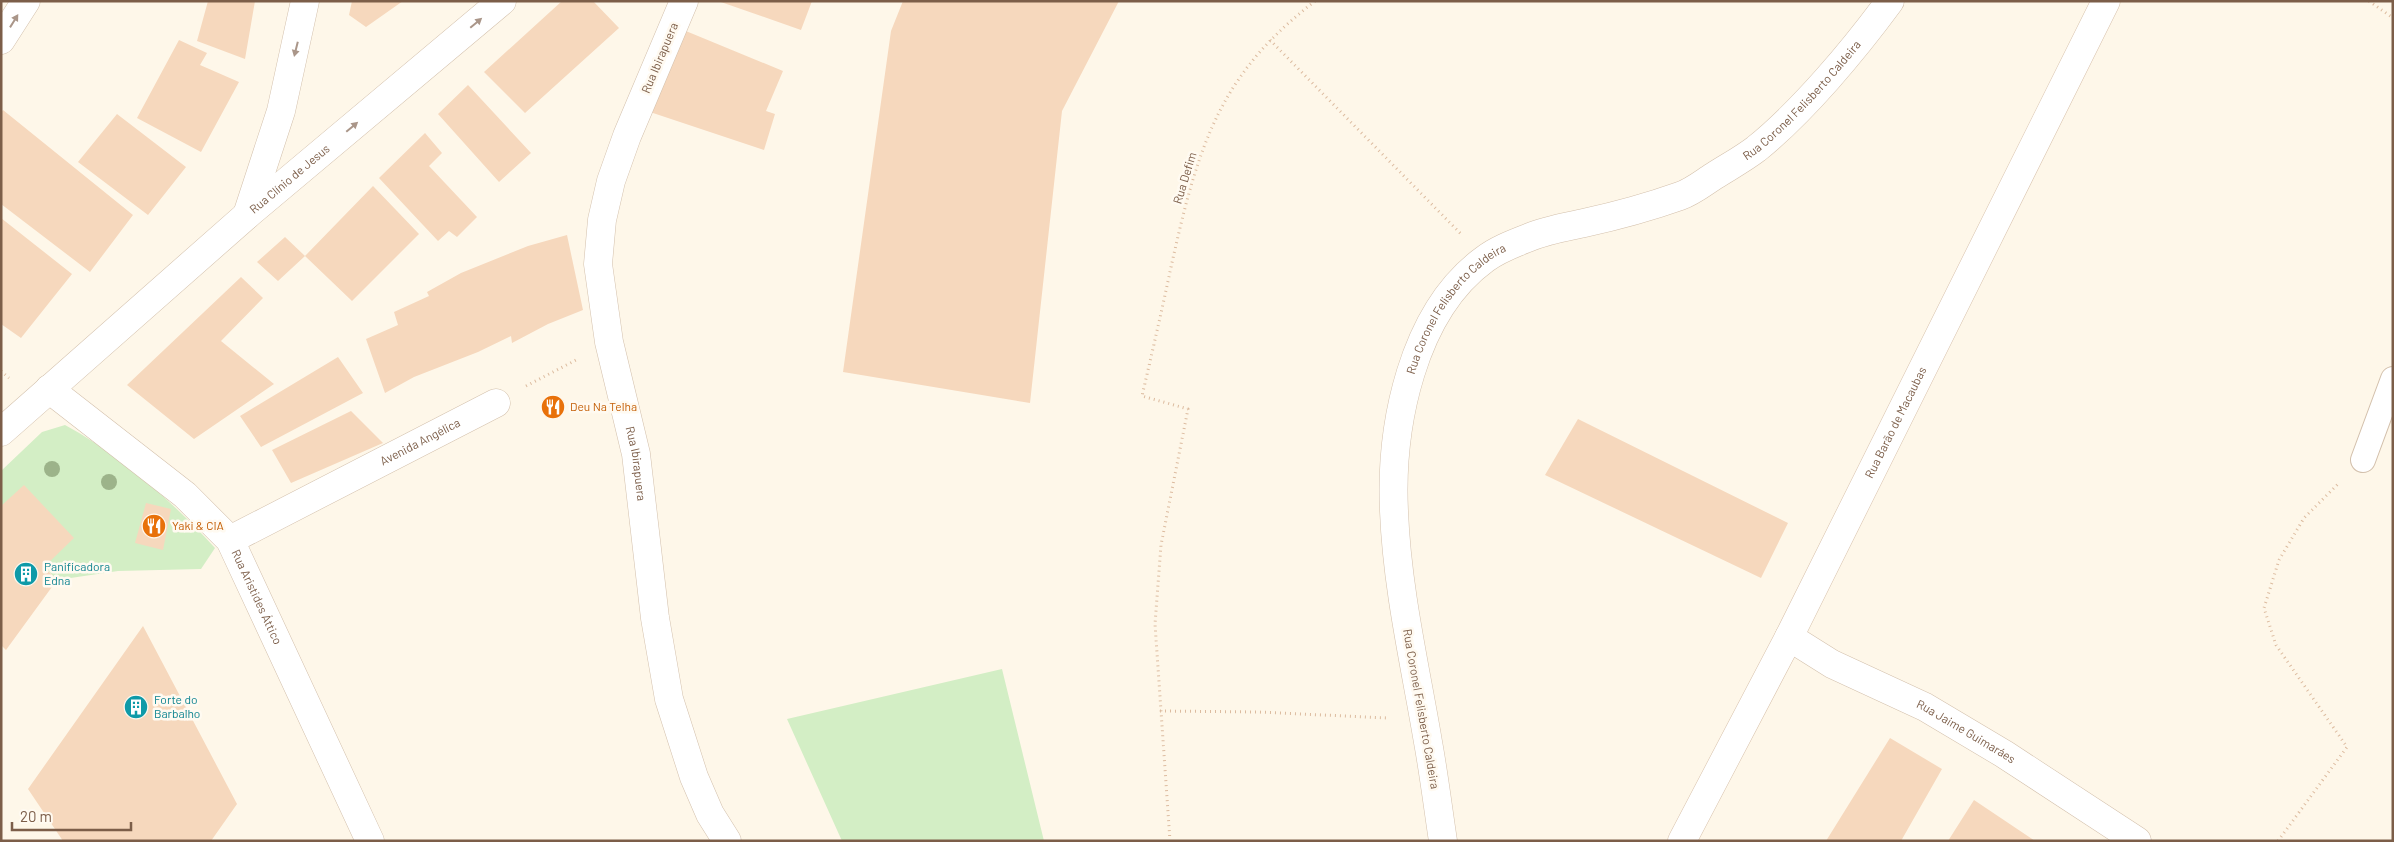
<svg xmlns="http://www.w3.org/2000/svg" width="2394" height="842" viewBox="0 0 2394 842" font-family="Barlow,sans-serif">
<rect width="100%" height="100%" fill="#fef7e9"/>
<path fill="#d3eec5" d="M65 425C119 454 174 503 215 548L201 569 118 571 57 580 1 522V471L42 432Z
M1002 669 1044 841H842L787 719Z"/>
<path fill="#f6d8bd" d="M208 1H255L245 59 197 41Z
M352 1H403L366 27 349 15Z
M562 1H593L619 28 525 113 484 72Z
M718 1H812L801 30Z
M903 1H1119L1062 111 1030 403 843 372 891 31Z
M681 29 783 71 766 111 775 114 764 150 650 112Z
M179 40 207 53 200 65 239 82 201 152 137 118Z
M468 85 531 153 499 182 438 114Z
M3 110 133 215 90 272 1 204V113Z
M117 114 186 167 148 215 78 162Z
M425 133 442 153 429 166 477 217 457 237 449 231 438 241 379 178Z
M373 186 419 234 352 301 305 256Z
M1 218 72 274 21 338 1 324Z
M567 235 583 310 548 324 512 343 511 336 478 352 414 377 385 393 366 339 398 325 394 312 429 296 427 292 461 273 528 246Z
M285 237 305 256 278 281 257 262Z
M241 277 263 298 221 341 274 384 194 439 127 385Z
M338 357 363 393 261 447 240 416Z
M351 411 383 443 291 483 272 450Z
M1578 419 1788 523 1761 578 1545 475Z
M24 485 74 538 44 567 57 580 6 650 1 645V506Z
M146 503 171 509 163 550 135 543Z
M143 626 237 804 211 841H63L28 789Z
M1890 738 1942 769 1901 841H1826Z
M1974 800 2035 841H1948Z"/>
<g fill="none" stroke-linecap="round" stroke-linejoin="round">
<g stroke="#d3c0ac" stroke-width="26">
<path id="lane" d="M2363 460 2393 379"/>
</g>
<g stroke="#d3c0ac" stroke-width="29">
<g id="street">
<path id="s1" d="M684 1 627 136 611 181 602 220 598 264 609 342 636 454 655 618 669 699 694 777 710 814 727 841"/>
<path d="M1 40 26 1"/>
<path d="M247 215 281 111 305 1"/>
<path id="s2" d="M49 389 185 495 230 540 370 841"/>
<path id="s3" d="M1 432 247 215 502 1"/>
<path id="s4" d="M230 540 496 403"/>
<path id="s5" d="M1789 637 1832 664 1925 707 2004 754 2137 841"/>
<path id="s6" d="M1443 841C1438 808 1434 775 1428 742 1415 665 1397 589 1394 511 1390 426 1412 312 1485 259 1498 249 1515 243 1530 237 1547 230 1566 227 1584 223 1616 216 1649 207 1680 196 1692 192 1703 183 1714 176 1728 167 1743 159 1756 149 1803 111 1854 50 1890 1"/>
</g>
</g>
<g stroke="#d8c2ac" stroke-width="29">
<g id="secondary">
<path id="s7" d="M1682 841 1789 637 2106 1"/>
</g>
</g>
<path stroke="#dcbb9f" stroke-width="3" stroke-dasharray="1 4" stroke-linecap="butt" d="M2369 1 2393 18
M1270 40 1462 235
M1 371 9 378
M526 386 578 359
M1160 711 1258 712 1388 718
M1170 841 1155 624 1161 545 1188 409 1142 396C1152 353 1162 310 1171 267 1186 201 1201 132 1241 76 1261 47 1287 23 1315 1
M2278 841 2347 747 2276 645 2264 608 2279 560 2304 518 2340 482"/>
<use href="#lane" stroke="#fff" stroke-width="24"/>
<use href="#street" stroke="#fff" stroke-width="28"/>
<use href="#secondary" stroke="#fff" stroke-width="28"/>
</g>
<g fill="#9cb38a">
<circle cx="52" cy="469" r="8"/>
<circle cx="109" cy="482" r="8"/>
</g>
<defs><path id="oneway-solid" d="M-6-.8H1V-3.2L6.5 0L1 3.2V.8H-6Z" transform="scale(1.25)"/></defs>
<g fill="#aa9689">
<use href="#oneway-solid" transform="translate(14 21) rotate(-58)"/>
<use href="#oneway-solid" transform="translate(476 23) rotate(-40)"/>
<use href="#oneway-solid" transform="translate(296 49) rotate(104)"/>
<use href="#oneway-solid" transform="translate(352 127) rotate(-40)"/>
</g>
<defs>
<g id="restaurant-disc" transform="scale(1.25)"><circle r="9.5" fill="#e8710a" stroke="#fffaf1"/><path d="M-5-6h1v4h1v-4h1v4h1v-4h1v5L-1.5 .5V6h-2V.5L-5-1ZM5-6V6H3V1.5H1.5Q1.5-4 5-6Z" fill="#fff"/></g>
<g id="building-disc" transform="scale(1.25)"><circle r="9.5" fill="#0f9aa8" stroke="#fffaf1"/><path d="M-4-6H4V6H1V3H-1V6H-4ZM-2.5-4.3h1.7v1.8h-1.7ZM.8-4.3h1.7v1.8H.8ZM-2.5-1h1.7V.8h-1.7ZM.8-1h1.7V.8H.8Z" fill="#fff"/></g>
</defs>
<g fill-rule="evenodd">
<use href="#restaurant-disc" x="553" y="407"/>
<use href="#restaurant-disc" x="154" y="526"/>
<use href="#building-disc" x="26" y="574"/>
<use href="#building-disc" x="136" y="707"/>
</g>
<g text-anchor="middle" stroke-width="5" stroke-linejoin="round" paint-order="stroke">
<g font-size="12" fill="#7c5e49" stroke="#fffaf1">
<text transform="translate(660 58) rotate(-67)" y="4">Rua Ibirapuera</text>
<text dy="4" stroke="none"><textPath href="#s6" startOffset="974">Rua Coronel Felisberto Caldeira</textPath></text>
<text transform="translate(1185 178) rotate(-73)" y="4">Rua Defim</text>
<text dy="4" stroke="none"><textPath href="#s3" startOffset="384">Rua Clínio de Jesus</textPath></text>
<text dy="4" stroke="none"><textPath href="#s6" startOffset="554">Rua Coronel Felisberto Caldeira</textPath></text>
<text dy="4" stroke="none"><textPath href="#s7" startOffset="470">Rua Barão de Macaubas</textPath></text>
<text dy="4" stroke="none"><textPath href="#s4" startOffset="214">Avenida Angélica</textPath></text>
<text dy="4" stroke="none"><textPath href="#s1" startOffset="482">Rua Ibirapuera</textPath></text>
<text dy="4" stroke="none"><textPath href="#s2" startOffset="299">Rua Aristides Áttico</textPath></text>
<text transform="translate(1421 709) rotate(80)" y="4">Rua Coronel Felisberto Caldeira</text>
<text dy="4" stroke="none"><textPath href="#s5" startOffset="201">Rua Jaime Guimaráes</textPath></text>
</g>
<g font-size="12" fill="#c56008" stroke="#fffaf1" text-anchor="start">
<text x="570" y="411">Deu Na Telha</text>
<text x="172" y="530">Yaki &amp; CIA</text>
</g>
<g font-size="12" fill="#0d838f" stroke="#fffaf1" text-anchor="start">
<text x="44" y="571">Panificadora<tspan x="44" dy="14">Edna</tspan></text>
<text x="154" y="704">Forte do<tspan x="154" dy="14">Barbalho</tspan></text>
</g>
</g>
<rect width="2394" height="842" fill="none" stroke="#7c5e49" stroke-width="5"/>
<path d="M12 822v8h119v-8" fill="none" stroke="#7c5e49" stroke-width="2.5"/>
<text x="20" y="822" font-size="15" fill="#7c5e49" stroke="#fffaf1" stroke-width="4" paint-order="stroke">20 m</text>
</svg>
